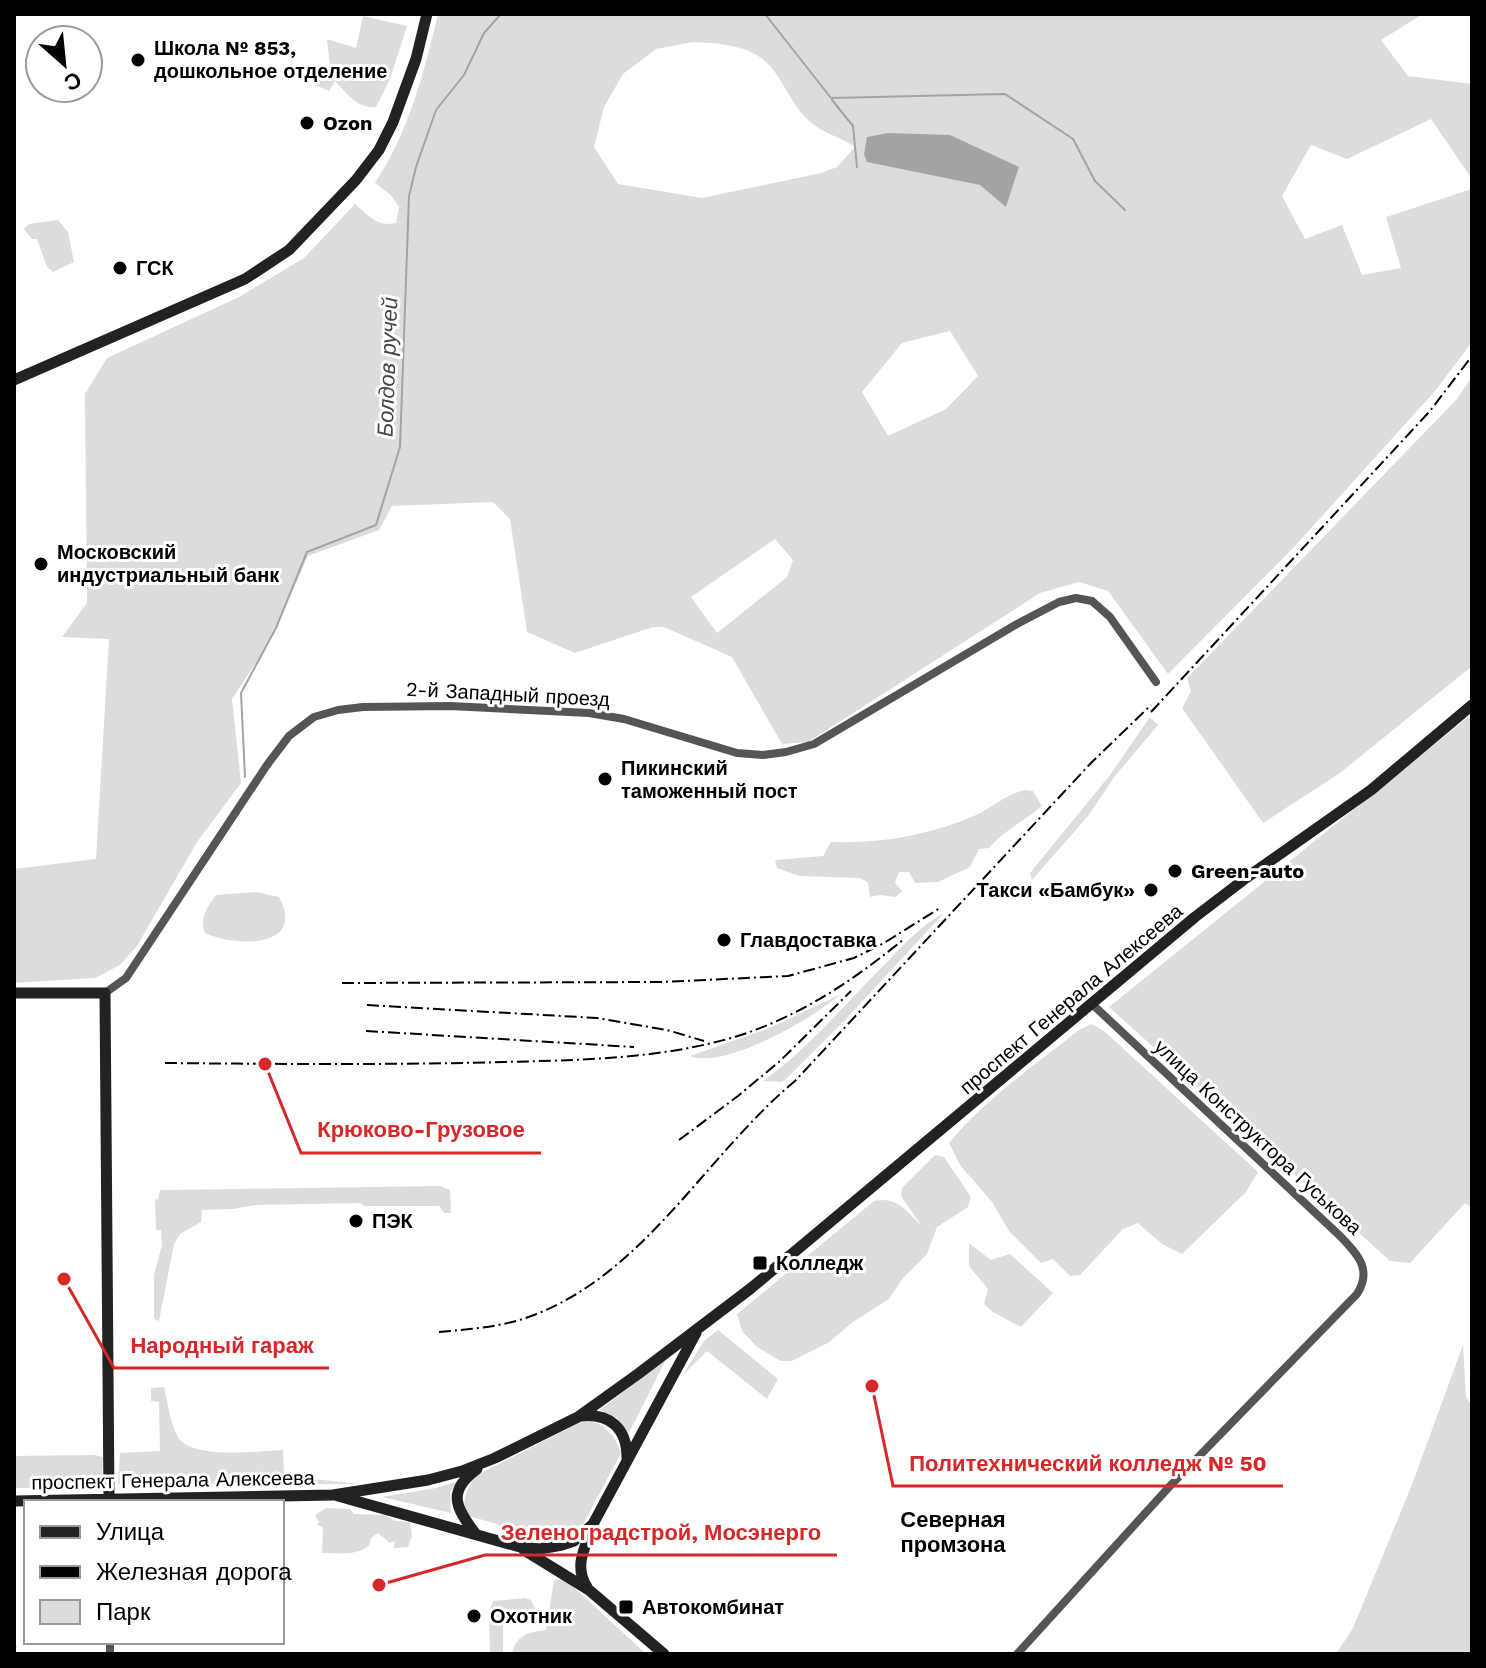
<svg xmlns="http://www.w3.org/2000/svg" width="1486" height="1668" viewBox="0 0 1486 1668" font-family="'Work Sans',sans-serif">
<rect width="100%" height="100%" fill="#fff"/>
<path fill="#dcdcdc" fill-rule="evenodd" d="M438 14H1423L1381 40 1408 76 1472 84V179L1431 119 1347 159 1311 145 1282 196 1305 239 1342 225 1362 275 1401 268 1386 217 1472 189V342L1435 391 1295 546 1168 674 1108 591 1079 582 1040 593 808 742 782 744 732 657 664 627H653L575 653 527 632 510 519 493 502 392 506 379 530 308 556 270 641 232 699 241 783 197 842 137 946 120 965 95 978 14 983V869L96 859 109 639 62 637 87 603 85 394 107 358 239 297 304 258 355 204C368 215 378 228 396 223L399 207 391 195 375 183C409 131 424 73 438 14ZM693 42C718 43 750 45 768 64 781 77 792 104 807 119 819 132 841 137 855 147L837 167 821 173 702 198 618 184 594 147 604 107 623 74 656 49ZM881 165 1019 167 1006 206 981 185 910 169ZM950 331 978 376 946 409 888 436 862 392 902 343ZM775 539 793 560 787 577 717 633 691 597Z
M363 16 407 26 390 79 376 107C358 109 346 93 335 81L329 91 315 85 308 75 331 74 327 39 356 48Z
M58 220 68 232 74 262 53 272 47 267 37 239H32L24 229 29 224Z
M1472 377V666L1340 773 1263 823 1182 708 1191 691 1187 678 1456 400Z
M1472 714V1208L1465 1203 1410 1263 1390 1261 1109 1007Z
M1150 717 1158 725 1115 776 1088 816 1032 880 1030 873 1110 775Z
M1025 790 1033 791 1042 806C1024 821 1005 830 989 848L979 849 970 867 938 882 915 883 909 872H899L895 883 902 891 896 897 880 895 870 897 868 882 860 878 799 876 777 868 775 860 823 856 831 842C881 844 930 835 976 815 993 807 1007 794 1025 790Z
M257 892 279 897C307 949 235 947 205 933 199 919 207 907 216 895Z
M944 913 846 1019 785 1080 781 1082 763 1081C811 1047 847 1001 888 961 905 943 923 924 944 913Z
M839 995C815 1018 723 1070 690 1056L772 1027Z
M1091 1024 1104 1031 1258 1172 1246 1192 1182 1254 1162 1244 1138 1223 1123 1229 1080 1275 1070 1276 1053 1259 1041 1263 1009 1231 992 1202 960 1165 949 1143C985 1099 1035 1065 1079 1030Z
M935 1155 944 1157 971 1197 968 1207 937 1227 927 1254 903 1278 889 1299 853 1322 828 1343 792 1361H781L757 1347 742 1331 737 1314 874 1201C897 1196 906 1211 921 1225L901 1196 902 1188Z
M440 1186 450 1190 451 1213H444L439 1206H364L360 1203 255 1205 233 1209 202 1210 201 1222 180 1234 174 1244 159 1321 154 1319V1275L162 1245 161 1230H156L155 1200 158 1199 160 1190Z
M969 1243 991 1260 1010 1254 1053 1293 1021 1327 993 1312 984 1304 988 1289 969 1266Z
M718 1330 778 1379 767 1399 707 1351 682 1376 704 1341Z
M1463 1345 1466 1397 1472 1406V1654H1336L1353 1628 1411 1487Z
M666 1359 629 1433 617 1418 600 1410Z
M164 1387C168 1403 170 1423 178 1437 192 1460 259 1451 283 1450L284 1476 361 1484H118L120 1453 160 1451 159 1402 151 1401V1388Z
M585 1420C603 1422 616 1436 621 1453L577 1536 544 1544 494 1523 468 1516C460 1500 467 1488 477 1475Z
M94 1455 103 1457 102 1480 47 1481 39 1488H14V1456Z
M458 1481 450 1492 451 1513 382 1497 436 1488Z
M326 1508 350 1509 354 1514 384 1515 396 1521 410 1522 412 1536 408 1547 394 1548 395 1541 390 1543 378 1533 371 1538 369 1546C355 1556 339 1553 322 1553L323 1527 317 1525 319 1522 315 1515Z
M564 1578 646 1654H512C516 1635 528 1632 546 1630L554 1581Z
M525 1598 531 1600 535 1609 503 1612V1654H490L489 1611 493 1601Z"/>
<path fill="#a3a3a3" d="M888 133 950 135 1019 167 1006 207 980 185 867 162 864 154 867 137Z"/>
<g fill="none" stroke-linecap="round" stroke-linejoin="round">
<path stroke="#a3a3a3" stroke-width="2" d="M765 14 831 98 1005 94 1073 139 1095 181 1125 210
M832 100 853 126 857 167
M245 777 241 693 276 628 307 552 376 525 400 447 409 196 416 167 436 110 464 75 484 33 501 14"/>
<path stroke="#555" stroke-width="8" d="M105 993 126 978 267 765 289 736 314 717 338 710 363 707 450 706 589 713 624 719 737 753 763 755 786 752 814 744 1017 624 1059 602 1076 598 1092 601 1110 617 1156 682
M110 1642V1654
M1017 1654 1170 1486 1357 1294C1373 1269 1357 1254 1339 1235L1092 1004"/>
<path stroke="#222" stroke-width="11" d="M14 380 245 279 289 250 356 180 379 150 393 122 416 59 427 14
M14 993H105L109 1500
M580 1416C610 1413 627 1428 627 1458
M338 1496 520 1547 540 1549 562 1545 574 1541 593 1524 696 1333
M14 1501 333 1495 428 1480 462 1471 495 1458 578 1417 638 1374 750 1289 1195 917 1246 878 1371 790 1472 705
M475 1533C455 1507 447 1491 477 1469
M524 1550 589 1590 664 1654
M587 1587C574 1567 584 1549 592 1528"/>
<path stroke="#000" stroke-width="2" stroke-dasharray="12 4 2 4" stroke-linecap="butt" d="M1151 712 1430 411 1472 356
M342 983 662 982 788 976 854 958 884 943 940 908
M367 1005 597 1018 667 1030 704 1041
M366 1031 634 1047
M165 1063C278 1064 391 1065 504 1062 584 1060 667 1059 744 1034 805 1013 855 979 904 939
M679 1140 738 1096 780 1061 851 991
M439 1332C471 1329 504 1327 534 1315 646 1272 707 1154 795 1081L1091 763 1151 705"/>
</g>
<g fill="#000" stroke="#fff" stroke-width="3">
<circle cx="138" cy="60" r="8"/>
<circle cx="307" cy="123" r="8"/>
<circle cx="120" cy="268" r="8"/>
<circle cx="41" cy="564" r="8"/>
<circle cx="605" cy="779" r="8"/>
<circle cx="1175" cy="871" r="8"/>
<circle cx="1151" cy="890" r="8"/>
<circle cx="724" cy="940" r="8"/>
<circle cx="356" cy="1221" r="8"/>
<rect x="752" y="1255" width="16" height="16" rx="4"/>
<rect x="618" y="1599" width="16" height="16" rx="4"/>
<circle cx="474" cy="1616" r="8"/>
</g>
<g text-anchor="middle" stroke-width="6" stroke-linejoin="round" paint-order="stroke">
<g font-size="20" font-weight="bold" fill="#000" stroke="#fff" text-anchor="start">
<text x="154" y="55">Школа № 853,<tspan x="154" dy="23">дошкольное отделение</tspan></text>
<text x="323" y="130">Ozon</text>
<text x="136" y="275">ГСК</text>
<text x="57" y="559">Московский<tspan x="57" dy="23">индустриальный банк</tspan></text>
<text x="621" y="775">Пикинский<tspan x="621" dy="23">таможенный пост</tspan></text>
<text x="1191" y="878">Green-auto</text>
<text x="1135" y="897" text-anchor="end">Такси «Бамбук»</text>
<text x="740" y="947">Главдоставка</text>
<text x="372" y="1228">ПЭК</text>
<text x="776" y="1270">Колледж</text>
<text x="642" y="1614">Автокомбинат</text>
<text x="490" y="1623">Охотник</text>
</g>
<g font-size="20" fill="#000" stroke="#fff">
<text transform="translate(508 694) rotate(3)" y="7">2-й Западный проезд</text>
<text transform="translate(1071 999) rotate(-40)" y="7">проспект Генерала Алексеева</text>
<text transform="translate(1258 1137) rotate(43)" y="7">улица Конструктора Гуськова</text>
<text transform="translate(173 1480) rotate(-1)" y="7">проспект Генерала Алексеева</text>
</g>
<g font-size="22" font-style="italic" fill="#444" stroke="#fff">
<text transform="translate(387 367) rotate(-88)" y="8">Болдов ручей</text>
</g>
<g font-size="22" font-weight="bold" fill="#000" stroke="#fff">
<text x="953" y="1527">Северная<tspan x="953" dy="25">промзона</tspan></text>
</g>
</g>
<path fill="none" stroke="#d62828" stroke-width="3" d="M265 1064L301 1153H541M64 1279L114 1368H329M872 1386L893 1486H1283M379 1585L485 1555H837"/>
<g fill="#d62828" stroke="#fff" stroke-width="3">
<circle cx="265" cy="1064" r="8"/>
<circle cx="64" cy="1279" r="8"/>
<circle cx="872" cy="1386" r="8"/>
<circle cx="379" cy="1585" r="8"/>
</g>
<g font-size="22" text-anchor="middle" font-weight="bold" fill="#d62828" stroke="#fff" stroke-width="6" stroke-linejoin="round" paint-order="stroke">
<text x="421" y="1137">Крюково-Грузовое</text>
<text x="222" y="1353">Народный гараж</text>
<text x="1088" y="1471">Политехнический колледж № 50</text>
<text x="661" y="1540">Зеленоградстрой, Мосэнерго</text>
</g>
<rect width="1486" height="1668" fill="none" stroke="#000000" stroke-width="32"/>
<rect x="24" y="1500" width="260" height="144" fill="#ffffff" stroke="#999999" stroke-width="2"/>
<rect x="40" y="1526" width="40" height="12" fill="#222222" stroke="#999999" stroke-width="2"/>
<text x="96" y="1540" font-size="24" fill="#000000">Улица</text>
<rect x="40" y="1566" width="40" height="12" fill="#000000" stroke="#999999" stroke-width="2"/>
<text x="96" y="1580" font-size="24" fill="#000000">Железная дорога</text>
<rect x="40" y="1600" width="40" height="24" fill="#dcdcdc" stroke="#999999" stroke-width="2"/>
<text x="96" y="1620" font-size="24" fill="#000000">Парк</text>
<g transform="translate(64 64) rotate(153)"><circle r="38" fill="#ffffff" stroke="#999999" stroke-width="2"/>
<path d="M0-6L14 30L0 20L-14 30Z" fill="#000000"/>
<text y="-12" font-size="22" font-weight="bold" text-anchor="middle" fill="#000000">С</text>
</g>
</svg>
